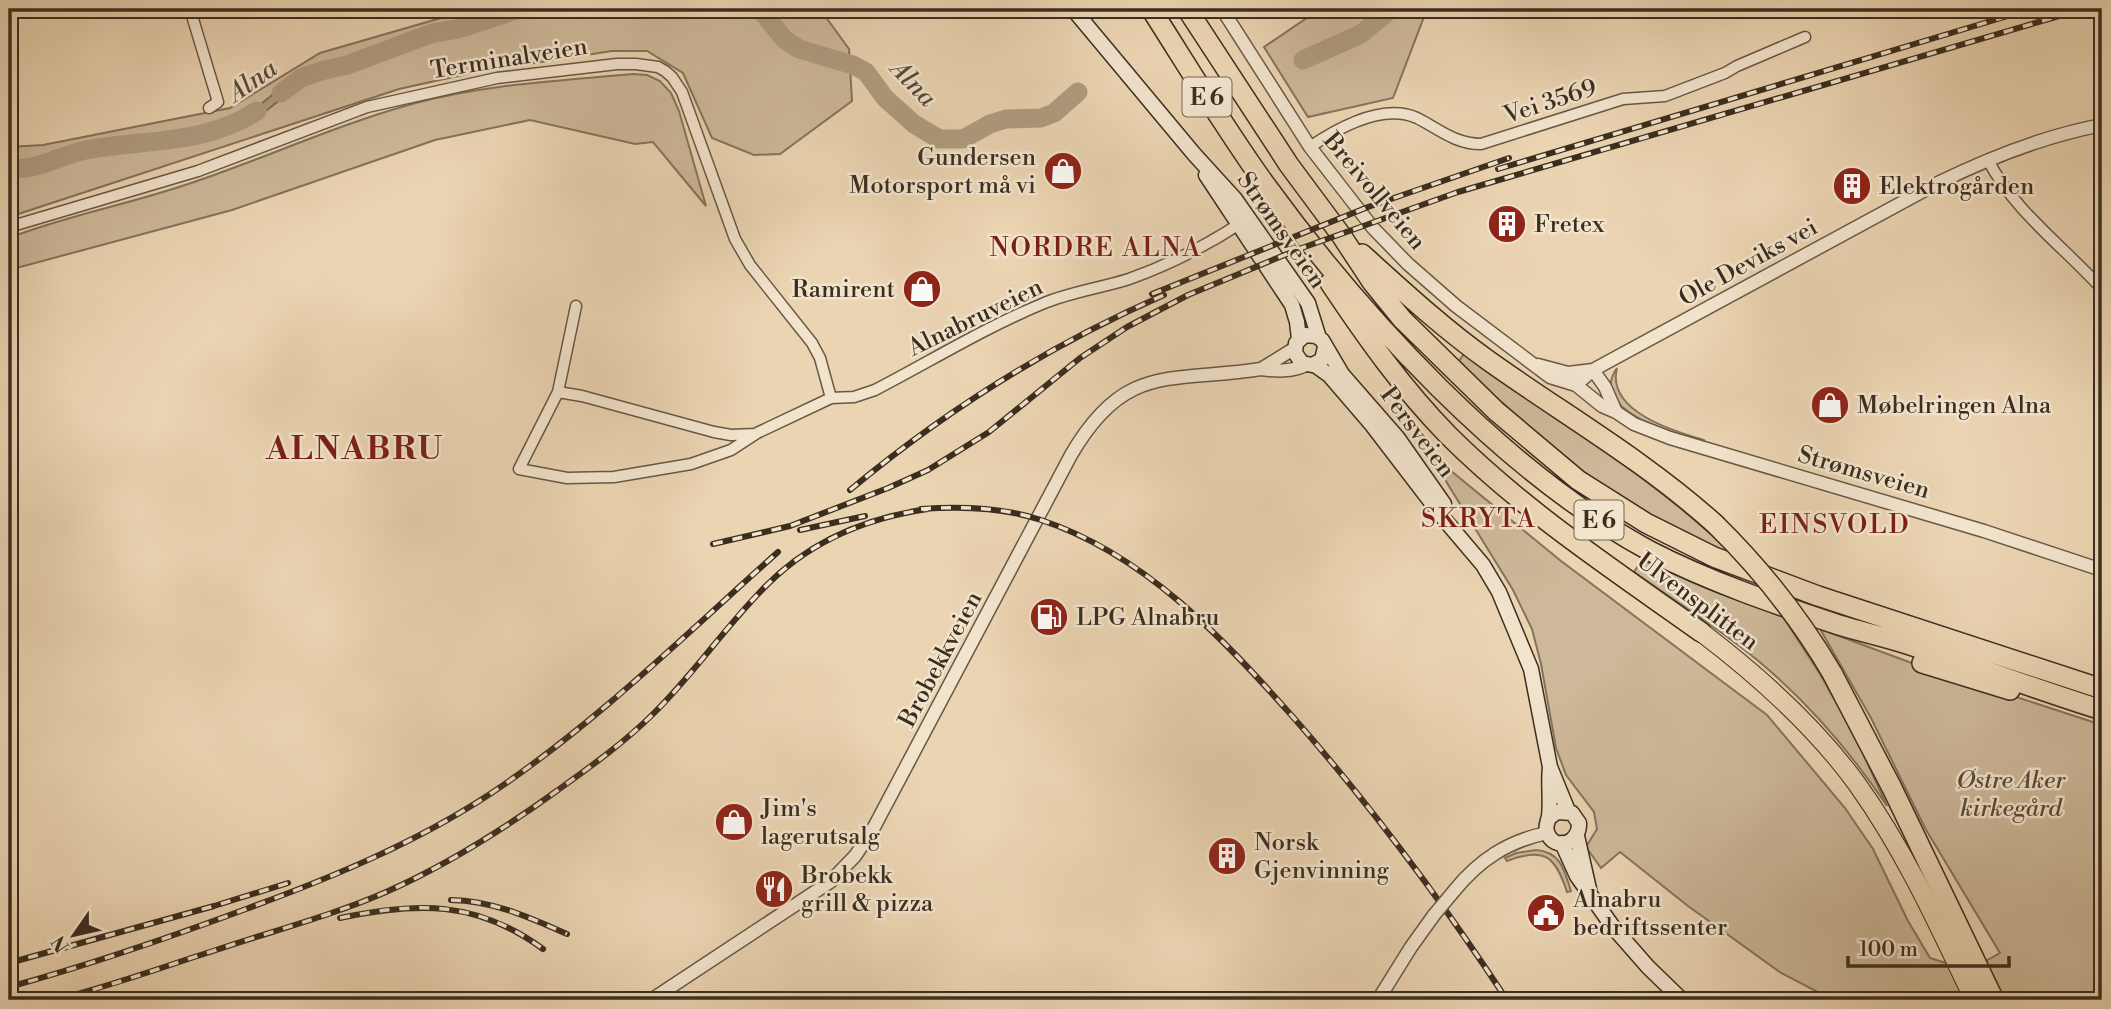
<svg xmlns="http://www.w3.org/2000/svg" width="2111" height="1009" viewBox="0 0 2111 1009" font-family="'Libre Bodoni',serif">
<rect width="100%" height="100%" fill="#ebd4b2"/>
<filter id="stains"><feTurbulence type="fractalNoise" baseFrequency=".00286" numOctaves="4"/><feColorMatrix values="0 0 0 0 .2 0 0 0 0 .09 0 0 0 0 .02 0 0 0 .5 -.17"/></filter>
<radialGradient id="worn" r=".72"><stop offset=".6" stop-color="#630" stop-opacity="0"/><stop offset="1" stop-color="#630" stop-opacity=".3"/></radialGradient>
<path fill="#cdb899" stroke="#84735c" stroke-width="2" d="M472 9H820L849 49 852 101 780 154 754 155 712 138 683 73 647 51H612L476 72 399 89 9 217V147L43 145 230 108 320 53Z
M1320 9H1427L1393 98 1308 117 1264 47Z
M633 74 647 75 660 81 671 93 679 111 706 206 653 142 635 144 530 120 435 140 232 210 9 270V238C65 216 125 205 182 186 259 161 333 126 412 104 484 84 559 81 633 74Z
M1464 354C1555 419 1653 477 1733 555 1704 542 1674 529 1646 513 1576 473 1516 418 1459 361Z
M1617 368C1606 411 1673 431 1704 440L1705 443C1678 435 1586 411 1617 368Z
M1428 452 1561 561 1767 715 1845 808 1873 849 1908 921 1930 958 1955 966 1982 963 2000 953 1925 828 1871 718 1820 629 1909 662 2102 725V1000H1833L1781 973 1688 906 1620 852 1601 868 1586 847 1597 829 1594 812 1566 775 1556 748 1541 664 1532 629 1513 590Z
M1642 560 1709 589 1783 617 1820 674 1856 738 1887 806C1850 751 1807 701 1756 659 1718 628 1675 601 1634 572Z
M1536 850C1561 852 1564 870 1571 891L1567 892C1555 855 1544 847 1507 861L1505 858 1516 853Z"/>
<path fill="#af9c80" stroke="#817059" stroke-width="2" d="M298 74 302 82 266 111 236 129 233 120 261 104Z"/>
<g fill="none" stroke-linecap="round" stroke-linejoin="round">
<path stroke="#af9c80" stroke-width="19" d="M760 9 784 39 799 49 853 65 866 72 885 98 914 124 939 139H963L990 124 1006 119 1041 118 1054 113 1078 92
M1303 60 1361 34 1391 9
M281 93 301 78 321 71 347 65 433 33 458 29 520 9
M9 168C40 171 57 156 86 150 144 139 206 145 257 111"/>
<g stroke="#675844" stroke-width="13">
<path id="minor" d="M190 9 218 102 209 108
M1310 147C1338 128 1383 103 1417 118 1439 129 1455 144 1481 144L1623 99 1665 96 1725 73 1737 66 1805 37
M1988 160C2014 211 2064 247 2102 289
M9 227 198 171 367 107 497 78 617 64H636L658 67 665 71 672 77 682 92 735 239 750 265 812 343 820 358 831 398
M576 306 558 392 519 469 567 478 614 477 691 464 731 450 757 433 831 398 854 397 875 390C931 361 984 328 1042 304 1070 292 1101 288 1129 279 1169 265 1209 244 1244 221
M558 392 582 396 714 432 731 435 755 434"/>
</g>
<g stroke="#675844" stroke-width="15">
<path id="tertiary" d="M1222 9 1310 147 1373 228 1408 264 1456 306 1550 377 1576 385 1602 406 1616 412 1634 424 1670 438 1984 531 2102 570
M1538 365 1568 373 1593 370
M1261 369 1295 348
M1593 370 1605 387 1616 412
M1576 385 1593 370 1615 358 1938 183C1991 157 2044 136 2102 125
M1454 891C1479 860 1508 841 1547 833
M651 1000 830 882 855 856 872 831 1071 455C1125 362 1170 383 1261 369 1277 371 1291 372 1306 365
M1378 1000 1411 947 1434 915"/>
</g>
<g stroke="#3b2e1f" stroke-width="17">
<path id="secondary" d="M1073 9 1194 154 1235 199 1308 303 1319 338
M1206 175 1292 305 1297 322 1299 339
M1325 347 1322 360 1312 365 1302 363 1295 353 1296 343 1305 335 1316 336 1322 340 1342 374 1397 437 1444 504
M1315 365 1329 375 1372 425 1444 519 1483 565 1499 592 1531 669 1550 767 1568 811
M1549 818 1557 812 1572 813 1579 823C1580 844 1554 852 1547 832 1545 826 1548 822 1549 816 1551 800 1548 784 1550 767
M1577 836 1589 889
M1562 843 1577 876 1613 927 1648 967 1682 1000"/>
</g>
<g stroke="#3b2e1f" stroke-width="20">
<path id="trunk" d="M1701 632C1759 676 1814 725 1857 784 1905 851 1939 926 1974 1000"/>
</g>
<g stroke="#3b2e1f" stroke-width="22">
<path id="motorway" d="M1151 9C1188 67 1224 127 1265 184 1361 316 1505 473 1650 551 1710 582 1775 604 1839 625 1862 632 1886 637 1910 645 1974 666 2038 690 2102 710
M1187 9 1289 165 1341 235 1372 282 1402 319 1496 411 1578 480 1646 523 1714 557 1818 596 2102 689
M1362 254C1404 292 1444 329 1489 361 1565 415 1645 461 1715 524
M1330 283C1366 337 1403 389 1448 435 1524 511 1614 570 1701 632
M1922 663 2010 690
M1832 673 1892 788 1994 1000"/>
</g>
<use href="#minor" stroke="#f2e3cd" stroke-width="10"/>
<use href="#tertiary" stroke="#f2e3cd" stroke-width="12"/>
<use href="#secondary" stroke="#f2e3cd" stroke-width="14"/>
<use href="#trunk" stroke="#ebd4b2" stroke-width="18"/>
<use href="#motorway" stroke="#ebd4b2" stroke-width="19"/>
<g stroke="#3b2e1f" stroke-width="6">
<path id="rail" d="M1498 169 2031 9
M1152 294 1368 207 1509 158
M850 490C946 410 1050 345 1164 295
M921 509C961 506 1002 507 1041 520 1144 554 1223 638 1293 717 1371 806 1442 901 1507 1000
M800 530 865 516
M713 544 790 526 888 488 928 470 989 432 1080 358 1127 327 1188 295 1299 249 1458 192 2083 9
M451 900C494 901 528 917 567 934
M340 918C417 902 476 900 543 949
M9 963 214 906 288 883
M9 987C89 965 168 938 246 909 330 878 414 844 490 794 594 725 685 635 778 552
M54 1000C109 987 162 967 216 950 272 931 331 916 386 892 447 865 504 829 558 790 590 767 625 742 653 714 692 676 723 630 761 591 805 544 864 518 928 509"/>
</g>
<use href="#rail" stroke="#f2e3cd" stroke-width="3.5" stroke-dasharray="10" stroke-linecap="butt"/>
<g stroke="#675844" stroke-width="15" stroke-linecap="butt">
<path id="tertiary-bridge" d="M1434 915 1454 891"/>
</g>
<g stroke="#3b2e1f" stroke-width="22" stroke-linecap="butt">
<path id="motorway-bridge" d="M1715 524C1761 569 1799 617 1832 673"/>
</g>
<use href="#tertiary-bridge" stroke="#f2e3cd" stroke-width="12"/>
<use href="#motorway-bridge" stroke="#ebd4b2" stroke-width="19"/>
</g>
<defs>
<g id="shop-disc" transform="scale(2.0125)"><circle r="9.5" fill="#8f2418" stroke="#f2e3cd"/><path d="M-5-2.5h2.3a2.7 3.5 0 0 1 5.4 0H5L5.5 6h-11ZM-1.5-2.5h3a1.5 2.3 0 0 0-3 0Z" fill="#fff"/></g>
<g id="building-disc" transform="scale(2.0125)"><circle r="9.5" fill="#8f2418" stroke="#f2e3cd"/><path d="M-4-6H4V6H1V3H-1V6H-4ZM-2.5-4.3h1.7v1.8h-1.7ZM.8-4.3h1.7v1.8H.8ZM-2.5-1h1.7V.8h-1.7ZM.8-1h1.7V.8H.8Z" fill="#fff"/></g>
<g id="fuel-disc" transform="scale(2.0125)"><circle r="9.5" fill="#8f2418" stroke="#f2e3cd"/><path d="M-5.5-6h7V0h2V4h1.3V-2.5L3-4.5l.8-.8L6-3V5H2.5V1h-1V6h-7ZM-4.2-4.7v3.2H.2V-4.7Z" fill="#fff"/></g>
<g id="restaurant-disc" transform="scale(2.0125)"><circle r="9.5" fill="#8f2418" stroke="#f2e3cd"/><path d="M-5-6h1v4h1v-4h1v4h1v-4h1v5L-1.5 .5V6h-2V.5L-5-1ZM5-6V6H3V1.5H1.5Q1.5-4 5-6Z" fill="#fff"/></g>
<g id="civic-disc" transform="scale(2.0125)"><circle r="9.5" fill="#8f2418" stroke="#f2e3cd"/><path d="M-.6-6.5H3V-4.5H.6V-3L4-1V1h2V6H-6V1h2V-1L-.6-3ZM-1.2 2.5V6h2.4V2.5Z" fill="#fff"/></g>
</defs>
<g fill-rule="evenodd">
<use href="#shop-disc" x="1063" y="171"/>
<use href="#building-disc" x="1852" y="186"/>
<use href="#building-disc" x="1507" y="224"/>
<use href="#shop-disc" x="922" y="289"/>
<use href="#shop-disc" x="1830" y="405"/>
<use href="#fuel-disc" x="1049" y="617"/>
<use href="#shop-disc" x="734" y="822"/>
<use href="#building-disc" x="1227" y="856"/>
<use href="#restaurant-disc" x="774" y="889"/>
<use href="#civic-disc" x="1546" y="913"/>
</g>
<g text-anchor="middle" stroke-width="5" stroke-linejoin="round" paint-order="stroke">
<g fill="#f2e3cd" stroke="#726453" stroke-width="2">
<rect x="1182.5" y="77.5" width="49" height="39" rx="5"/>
<rect x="1574.5" y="500.5" width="49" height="39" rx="5"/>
</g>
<g font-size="23" font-weight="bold" fill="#3b2e1f">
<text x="1207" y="105">E 6</text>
<text x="1599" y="528">E 6</text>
</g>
<g font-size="24" fill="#3b2e1f" stroke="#f2e3cd">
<text transform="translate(509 58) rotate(-9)" y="8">Terminalveien</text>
<text transform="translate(1550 101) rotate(-18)" y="8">Vei 3569</text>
<text transform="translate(1375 191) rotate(50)" y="8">Breivollveien</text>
<text transform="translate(1282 230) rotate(55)" y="8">Strømsveien</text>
<text transform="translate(1748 262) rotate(-29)" y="8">Ole Deviks vei</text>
<text transform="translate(975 317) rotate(-26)" y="8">Alnabruveien</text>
<text transform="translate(1418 432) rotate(53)" y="8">Persveien</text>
<text transform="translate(1864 472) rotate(16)" y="8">Strømsveien</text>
<text transform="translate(1698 601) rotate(37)" y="8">Ulvensplitten</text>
<text transform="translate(940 659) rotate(-62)" y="8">Brobekkveien</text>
</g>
<g font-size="24" fill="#3b2e1f" stroke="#f2e3cd" text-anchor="start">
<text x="1036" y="165" text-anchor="end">Gundersen<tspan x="1036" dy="28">Motorsport må vi</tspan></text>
<text x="1879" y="194">Elektrogården</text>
<text x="1534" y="232">Fretex</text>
<text x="895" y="297" text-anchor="end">Ramirent</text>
<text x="1857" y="413">Møbelringen Alna</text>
<text x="1076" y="625">LPG Alnabru</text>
<text x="761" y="816">Jim's<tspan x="761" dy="28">lagerutsalg</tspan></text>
<text x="1254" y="850">Norsk<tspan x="1254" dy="28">Gjenvinning</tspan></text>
<text x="801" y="883">Brobekk<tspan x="801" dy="28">grill &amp; pizza</tspan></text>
<text x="1573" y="907">Alnabru<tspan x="1573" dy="28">bedriftssenter</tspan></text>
</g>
<g font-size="24" font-style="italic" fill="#584a37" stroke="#f2e3cd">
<text x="2011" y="788">Østre Aker<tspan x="2011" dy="28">kirkegård</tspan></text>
</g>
<g font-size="26" font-style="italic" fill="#584a37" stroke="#f2e3cd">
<text transform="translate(252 80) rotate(-35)" y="9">Alna</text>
<text transform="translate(914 83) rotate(46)" y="9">Alna</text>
</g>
<g font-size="26" letter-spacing="2" fill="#7a1f14" stroke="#f2e3cd">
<text x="1096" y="256">NORDRE ALNA</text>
<text x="1479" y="527">SKRYTA</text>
<text x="1835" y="533">EINSVOLD</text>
</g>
<g font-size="32" font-weight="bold" letter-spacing="2" fill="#7a1f14" stroke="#f2e3cd">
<text x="355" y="459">ALNABRU</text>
</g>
</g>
<rect width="2111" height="1009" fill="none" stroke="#ebd4b2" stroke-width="35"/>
<rect x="10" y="10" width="2090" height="988" fill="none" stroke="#3b2e1f" stroke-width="3.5"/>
<rect x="18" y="18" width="2076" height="974" fill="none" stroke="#3b2e1f" stroke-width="2"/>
<g transform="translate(74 935) rotate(236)" stroke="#f2e3cd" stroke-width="5" paint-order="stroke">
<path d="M0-5L12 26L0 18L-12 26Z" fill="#3b2e1f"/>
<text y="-10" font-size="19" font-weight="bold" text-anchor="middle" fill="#3b2e1f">N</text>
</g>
<path d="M1848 956v10h161v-10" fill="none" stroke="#3b2e1f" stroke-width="3.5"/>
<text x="1859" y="956" font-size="21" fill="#3b2e1f" stroke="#f2e3cd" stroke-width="5" paint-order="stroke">100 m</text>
<rect width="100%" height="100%" filter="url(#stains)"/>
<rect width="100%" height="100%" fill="url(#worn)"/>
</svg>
